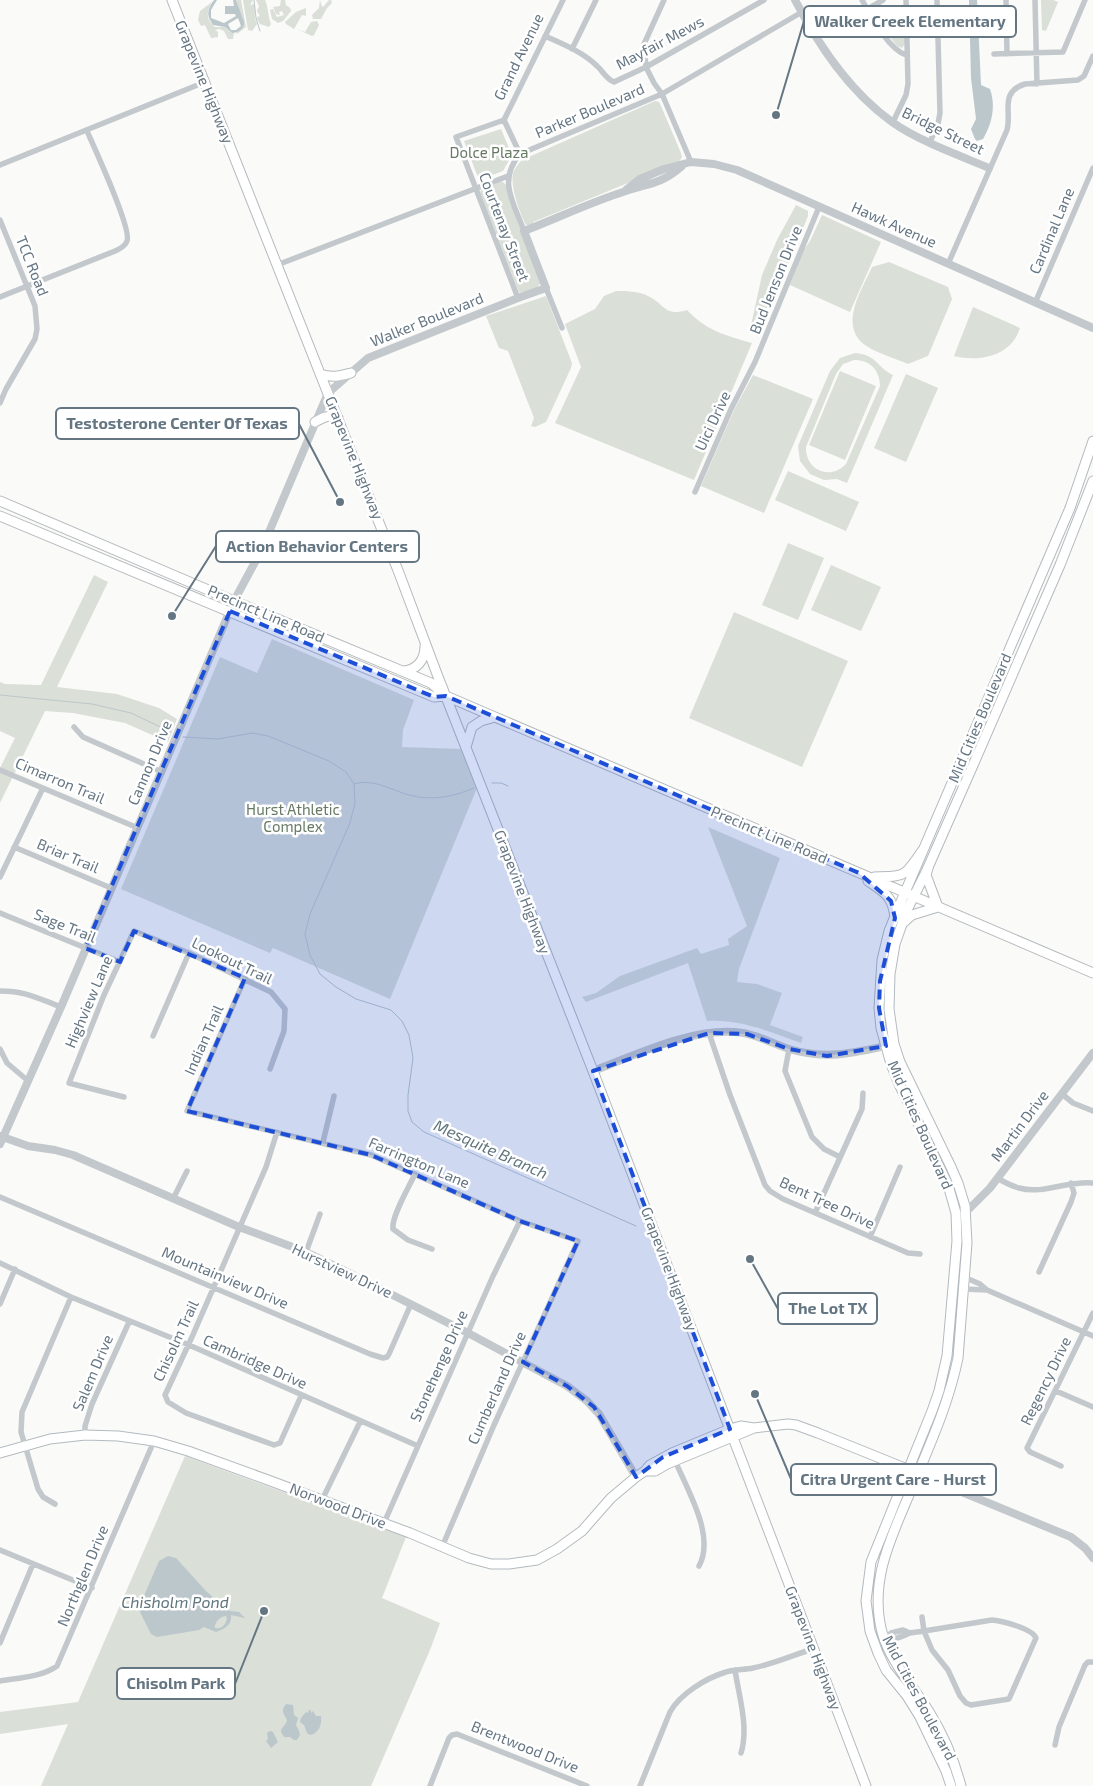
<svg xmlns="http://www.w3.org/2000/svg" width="1093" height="1786" viewBox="0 0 1093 1786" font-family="'Exo 2',sans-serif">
<rect width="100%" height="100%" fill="#fafaf8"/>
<path fill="#dadfd7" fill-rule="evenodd" d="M236 0H241L246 27 237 34 236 33 244 25Z
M243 0H253L250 5 254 4C256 10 253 16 257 24L252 31 248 30Z
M256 0H265C268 6 268 16 271 24L269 27 260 24 257 19V17L260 16 257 11 259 6Z
M281 0H285L286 5 290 8 291 11 283 21 278 23 272 19 270 10 273 9 277 17 284 15 282 11 279 12 280 15 276 14 273 7 280 6Z
M320 0 322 7 324 6 329 0H331L332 3 327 8 321 19H313L312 15 319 8Z
M1041 0H1053L1058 2 1046 31 1042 30Z
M212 2C206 11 206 20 215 27H225L230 32 234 33 233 39H228L224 31 219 29 215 30 218 32V37L211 38 205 25 201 26 198 20 200 11Z
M306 8V16L302 15 294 29 286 24 285 22 296 12Z
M317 21 319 25 314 35 312 36 297 29 305 32 311 22Z
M899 21H904L905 44 902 48 897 46 883 28Z
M655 101 659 102 661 106 681 153 682 157 679 162 533 222V225H526C520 214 510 186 513 173 515 168 518 164 522 160Z
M501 129 512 155 503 171 479 180 464 141Z
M502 181 506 185 508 196 541 282 537 288 521 293 519 292 480 192 482 188Z
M796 205 808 211V216L760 334 750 330 762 275 777 240Z
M822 215 881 242 850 312 790 285 803 251 810 241Z
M889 262 948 287 952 299 928 356 908 364C897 359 874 352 865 345 838 325 862 290 872 267Z
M616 291C626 291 638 291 648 296 665 304 664 317 687 310 705 330 727 336 752 343L694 480 555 423 581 367 565 324 595 309 604 296Z
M546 296 572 363 571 368 546 422 535 427 531 426 534 418 508 351 499 348 486 316Z
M973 307 1020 328C1011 357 979 362 954 356Z
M855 353C878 355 876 367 893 375L847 483 837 479 824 480 810 474 800 461 798 446 830 371 840 358ZM854 360C870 360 880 370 880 386L846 464C830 481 805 470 806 447L836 374 843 364Z
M840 371 876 386 845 460 809 445Z
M906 374 938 388 906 462 874 448Z
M753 375 813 399 764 513 701 486 734 410Z
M788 471 859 502 846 531 775 500Z
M788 543 824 558 798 620 762 605Z
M831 565 881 587 861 631 811 610Z
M94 575 108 582 57 687 117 694 159 708 177 719 168 742 125 723 73 713 45 711 0 803V768L15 738 0 731V682L5 684 41 685Z
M734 612 848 661 802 767 689 718Z
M272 639 414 700 403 730 402 747 462 749 477 788 390 999 273 948 270 953 121 889 220 657 257 673Z
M708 827 780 858 739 969 737 982 757 984 782 993 770 1025 803 1037 801 1043C771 1032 740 1019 707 1021L688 963 586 1002 582 997 596 993 620 976 697 948 701 954 729 945 728 939 747 926Z
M185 1456 406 1537 382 1598 440 1623 430 1650 371 1786H41L68 1724 0 1734V1712L78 1702Z"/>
<path fill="#bbc7cb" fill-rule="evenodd" d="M214 0H217L211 10V18L224 23 236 16 235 14H225V6H234L233 0H236L244 22V25C242 30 237 33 232 33L225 27 213 25C206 16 207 9 214 0ZM238 18 241 26 236 30H231L228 24Z
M969 0H977L981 85 990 89C996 106 992 124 983 139L977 141 975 139 971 129 976 119 971 78Z
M168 1556 176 1558 205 1590 223 1606 230 1611 239 1612 245 1618 231 1615C232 1625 225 1629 216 1632L204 1627 199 1630 157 1637 151 1634 140 1612V1605L159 1561ZM226 1616 227 1619C225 1625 222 1629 215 1628 214 1623 220 1616 226 1616Z
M286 1704 293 1705 294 1715 298 1718 296 1725 299 1731 300 1735 297 1740H294L290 1737H284L281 1732C281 1727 286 1726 287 1720 284 1714 280 1711 286 1704Z
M309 1710H311V1713L313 1711 316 1716H321C322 1725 319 1733 310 1735L307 1733 304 1725 300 1722 301 1718 306 1712 308 1713Z
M270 1731 273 1732 278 1742 271 1748 266 1741 268 1739 267 1733Z"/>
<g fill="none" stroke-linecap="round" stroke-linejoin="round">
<path stroke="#bbc7cb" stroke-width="1" d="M254 0 256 18 260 31
M0 695 92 704 131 713 171 732
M183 737 218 739 252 733 268 736 329 761 346 772 354 784 355 803 350 823 310 914 305 934 310 955 320 974 336 987 356 999 391 1010 402 1021 409 1035 413 1058 408 1095V1111L412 1122 424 1132 636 1226
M492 783H501L508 786
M354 784C373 778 391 790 409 795 432 801 453 797 474 788"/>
<g stroke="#b3babf" stroke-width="11">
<path id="secondary" d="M0 1453 50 1439 85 1435 118 1436 154 1441 188 1451 268 1480 410 1533 469 1558 491 1564H509L537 1560 557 1549 582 1531 611 1498 636 1477 645 1471 650 1465 672 1453 730 1429 741 1426 754 1428
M645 1471H655L667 1464 754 1428 788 1424 796 1425 818 1433 912 1471
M951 1786 946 1771 920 1717 907 1696 886 1670 878 1653 870 1631 866 1601 871 1562 932 1411 939 1391 947 1356 957 1241 956 1213 948 1185 899 1084 891 1064 881 1028 879 1008 882 960 889 931 900 904 1070 508 1093 441
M961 1786C954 1759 943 1734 928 1710 912 1685 890 1661 882 1632 868 1578 894 1532 914 1483 931 1442 949 1402 958 1358L967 1243 965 1206 958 1183 951 1167 900 1062 894 1044 889 1009 890 974 895 944 907 910 926 872 974 763 1060 565 1093 481"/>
</g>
<g stroke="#b5babe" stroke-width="11">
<path id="primary" d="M172 0 399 573 437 674 593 1071 866 1786
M320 374C332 378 339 376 351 373
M315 422C324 417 329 414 338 418
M0 501 234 601 431 683 446 696 1093 973
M0 516 434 697 446 696
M403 671C417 670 425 660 425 646
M466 747 472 727 481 721 495 717
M874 877C905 876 904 878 922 851
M868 881C884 892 893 896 895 918
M902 924 912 915 938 907 926 875 928 868"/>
</g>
<path stroke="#c3c8cc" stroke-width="5.5" d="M664 0 644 44 646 67 654 83 662 94 691 162
M862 0C871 16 888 49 906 55
M1006 0 1007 54
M1035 0 1037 84
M835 28 883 0
M545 36C563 44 583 52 597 66 603 71 606 79 614 82L646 67 764 0
M572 49 596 0
M994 54 1063 52 1085 0
M504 120 456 137 518 298
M893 122 906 95 908 84 906 0
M930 142 938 124 940 113 937 0
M520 154 504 120 563 0
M0 165 205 82
M0 220 35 306 37 329 35 339 6 389 0 403
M524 231C514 203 497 181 520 154L662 94 802 12
M948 264 1007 130C1012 112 999 92 1025 84L1078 80 1084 76 1093 56
M277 265 508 176
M546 288 562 328
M0 297 115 251C119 249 125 247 127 241 132 229 94 147 87 131
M1035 303 1093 168
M695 492 731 409 755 362 819 207
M74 727 83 737 162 772
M0 770 138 828
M14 847 111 888
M0 877 43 788
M0 913 120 962
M245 978 187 1111 371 1155 520 1221 578 1241 494 1425 442 1547
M0 991C26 991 37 998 61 1007
M709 1033 730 1095 765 1185 770 1191 783 1199 908 1253 920 1254
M153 1036 189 953
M0 1049 7 1063 27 1080
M789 1049 785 1071 812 1137 824 1149 840 1157
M1062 1094 1073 1103 1093 1111
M124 1097 69 1083 104 995 134 931 189 953 271 992 285 1009 284 1031 270 1069
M277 1132 266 1167 192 1337 165 1395 168 1402 186 1413 274 1445 280 1443 301 1396
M323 1142 334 1096
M415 1174C409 1187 391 1217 393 1229L408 1240 432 1249
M997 1178C1004 1182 1011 1186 1019 1188 1043 1195 1068 1180 1093 1183
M0 1197 370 1354 383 1358 387 1357 389 1354 411 1304
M173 1199 187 1171
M815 1213 862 1109 863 1093
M870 1237 900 1167
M306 1252 320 1214
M0 1263 71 1297 189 1345 418 1446
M1039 1272 1071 1202 1074 1193 1071 1183
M964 1277 980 1284 987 1290 1093 1336
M963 1289 987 1290
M0 1304 15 1269
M1056 1391 1093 1407
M85 1435V1426L92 1404 129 1322
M674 1458C686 1488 716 1535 699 1566
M1061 1466 1030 1452 1027 1448 1093 1313
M322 1500 360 1422
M55 1504 43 1497 38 1489 21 1432 22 1412 71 1297
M384 1523 493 1276 520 1221
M0 1550 92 1588
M992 1620C1003 1621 1033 1629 1036 1638L1009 1699 971 1705 966 1703 960 1696 948 1670 932 1650 924 1631Z
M885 1638C896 1640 900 1637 910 1633 915 1632 920 1632 924 1631L922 1617
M885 1638 891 1633 903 1630 910 1633
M0 1643 33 1564
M735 1670C739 1697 749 1727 741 1753
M0 1681C18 1678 42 1677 57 1666L154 1441
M1055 1745 1059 1727 1085 1665 1088 1662H1093
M430 1786 449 1738 452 1735 457 1734 587 1786
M640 1786 670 1712C680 1694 706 1678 726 1672 735 1669 744 1670 753 1668 773 1664 793 1655 813 1649"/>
<path stroke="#c3c8cc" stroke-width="8" d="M795 0C819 46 849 91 892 122 919 141 958 155 989 168
M626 190 640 179 664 169 691 162 714 164 737 170 1093 328
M593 1071C636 1055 688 1029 735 1032 754 1033 771 1043 789 1049 825 1060 855 1053 890 1045
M0 1136 28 1146 55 1150 73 1155 239 1227 306 1252 337 1267 468 1333 567 1386 587 1401 599 1414 636 1477
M0 1144 61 1007 234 601 261 551 328 393 368 358 518 298 546 288 524 231C558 218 591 202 626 191 649 183 662 184 682 166
M966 1212 990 1188 1093 1053
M918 1474 1071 1537 1085 1548 1093 1558"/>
<use href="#secondary" stroke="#fff" stroke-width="9"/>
<use href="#primary" stroke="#fff" stroke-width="9"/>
</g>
<path fill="#1d4ed8" fill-opacity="0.2" stroke="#1d4ed8" stroke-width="4" stroke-dasharray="10 6" stroke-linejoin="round" d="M230 611 434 697 446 696 859 873 891 901 895 918 880 981 879 1008 886 1046 827 1056 789 1049 747 1034 709 1033 593 1071 730 1429 663 1457 636 1477 594 1407 567 1386 523 1362 578 1241 520 1221 371 1155 187 1111 245 978 134 931 120 962 85 948Z"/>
<g text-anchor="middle" stroke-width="5" stroke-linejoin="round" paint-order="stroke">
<g font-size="15" fill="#657683" stroke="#fff">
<text transform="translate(660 43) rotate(-28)" y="5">Mayfair Mews</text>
<text transform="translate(519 57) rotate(-64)" y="5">Grand Avenue</text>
<text transform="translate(204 82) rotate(68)" y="5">Grapevine Highway</text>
<text transform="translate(590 111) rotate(-23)" y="5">Parker Boulevard</text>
<text transform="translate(943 131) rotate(26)" y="5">Bridge Street</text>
<text transform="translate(894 225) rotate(24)" y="5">Hawk Avenue</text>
<text transform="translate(504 227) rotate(69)" y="5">Courtenay Street</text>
<text transform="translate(1052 231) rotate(-67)" y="5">Cardinal Lane</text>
<text transform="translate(32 266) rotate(68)" y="5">TCC Road</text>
<text transform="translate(776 280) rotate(-68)" y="5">Bud Jenson Drive</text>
<text transform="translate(427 320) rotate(-22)" y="5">Walker Boulevard</text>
<text transform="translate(713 421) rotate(-65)" y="5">Uici Drive</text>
<text transform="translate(354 458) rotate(68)" y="5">Grapevine Highway</text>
<text transform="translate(266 614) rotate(23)" y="5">Precinct Line Road</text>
<text transform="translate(980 718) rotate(-67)" y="5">Mid Cities Boulevard</text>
<text transform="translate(150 763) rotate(-67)" y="5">Cannon Drive</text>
<text transform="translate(60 781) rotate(23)" y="5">Cimarron Trail</text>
<text transform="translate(769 835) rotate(23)" y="5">Precinct Line Road</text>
<text transform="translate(68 856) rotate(23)" y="5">Briar Trail</text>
<text transform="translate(522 892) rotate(69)" y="5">Grapevine Highway</text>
<text transform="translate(65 926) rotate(22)" y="5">Sage Trail</text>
<text transform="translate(232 961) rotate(26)" y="5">Lookout Trail</text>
<text transform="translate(89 1002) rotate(-67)" y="5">Highview Lane</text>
<text transform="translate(204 1040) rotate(-66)" y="5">Indian Trail</text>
<text transform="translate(920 1125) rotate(66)" y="5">Mid Cities Boulevard</text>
<text transform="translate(1020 1126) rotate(-53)" y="5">Martin Drive</text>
<text transform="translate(419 1163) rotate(23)" y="5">Farrington Lane</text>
<text transform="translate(827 1203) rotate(25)" y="5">Bent Tree Drive</text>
<text transform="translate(669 1269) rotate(69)" y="5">Grapevine Highway</text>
<text transform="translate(342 1271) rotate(25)" y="5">Hurstview Drive</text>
<text transform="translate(225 1278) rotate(23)" y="5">Mountainview Drive</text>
<text transform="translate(176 1341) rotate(-65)" y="5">Chisolm Trail</text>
<text transform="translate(255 1362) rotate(24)" y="5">Cambridge Drive</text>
<text transform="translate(439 1366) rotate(-66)" y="5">Stonehenge Drive</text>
<text transform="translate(93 1373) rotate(-67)" y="5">Salem Drive</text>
<text transform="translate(1046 1381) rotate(-64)" y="5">Regency Drive</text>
<text transform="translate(497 1388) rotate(-66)" y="5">Cumberland Drive</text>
<text transform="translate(338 1506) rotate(21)" y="5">Norwood Drive</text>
<text transform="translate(83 1576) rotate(-67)" y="5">Northglen Drive</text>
<text transform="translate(813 1648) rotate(69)" y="5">Grapevine Highway</text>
<text transform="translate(919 1698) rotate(62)" y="5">Mid Cities Boulevard</text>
<text transform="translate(525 1747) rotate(22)" y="5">Brentwood Drive</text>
</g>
<g font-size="15" fill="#687a64" stroke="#fff">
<text x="489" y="158">Dolce Plaza</text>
<text x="293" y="815">Hurst Athletic<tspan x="293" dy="17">Complex</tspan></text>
</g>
<g font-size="16" font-style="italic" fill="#60757c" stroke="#fff">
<text transform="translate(491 1149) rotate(24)" y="6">Mesquite Branch</text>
<text x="175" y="1608">Chisholm Pond</text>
</g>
</g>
<path fill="none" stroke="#657683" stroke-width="2" d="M776 115L804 21M340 502L299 424M172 616L216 546M750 1259L778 1309M755 1394L791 1479M264 1611L235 1684"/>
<g fill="#657683" stroke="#fff" stroke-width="2">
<circle cx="776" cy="115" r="5"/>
<circle cx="340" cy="502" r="5"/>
<circle cx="172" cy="616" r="5"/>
<circle cx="750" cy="1259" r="5"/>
<circle cx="755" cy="1394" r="5"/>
<circle cx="264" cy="1611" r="5"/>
</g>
<g fill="#fff" stroke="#657683" stroke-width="2">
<rect x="804" y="6" width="212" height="31" rx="5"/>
<rect x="56" y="408" width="243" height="31" rx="5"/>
<rect x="216" y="531" width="203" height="31" rx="5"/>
<rect x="778" y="1293" width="99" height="31" rx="5"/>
<rect x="791" y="1464" width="205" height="31" rx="5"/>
<rect x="117" y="1668" width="118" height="31" rx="5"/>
</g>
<g font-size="16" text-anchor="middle" font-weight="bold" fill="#657683">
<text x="910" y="27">Walker Creek Elementary</text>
<text x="177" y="429">Testosterone Center Of Texas</text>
<text x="317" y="552">Action Behavior Centers</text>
<text x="828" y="1314">The Lot TX</text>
<text x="893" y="1485">Citra Urgent Care - Hurst</text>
<text x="176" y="1689">Chisolm Park</text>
</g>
</svg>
